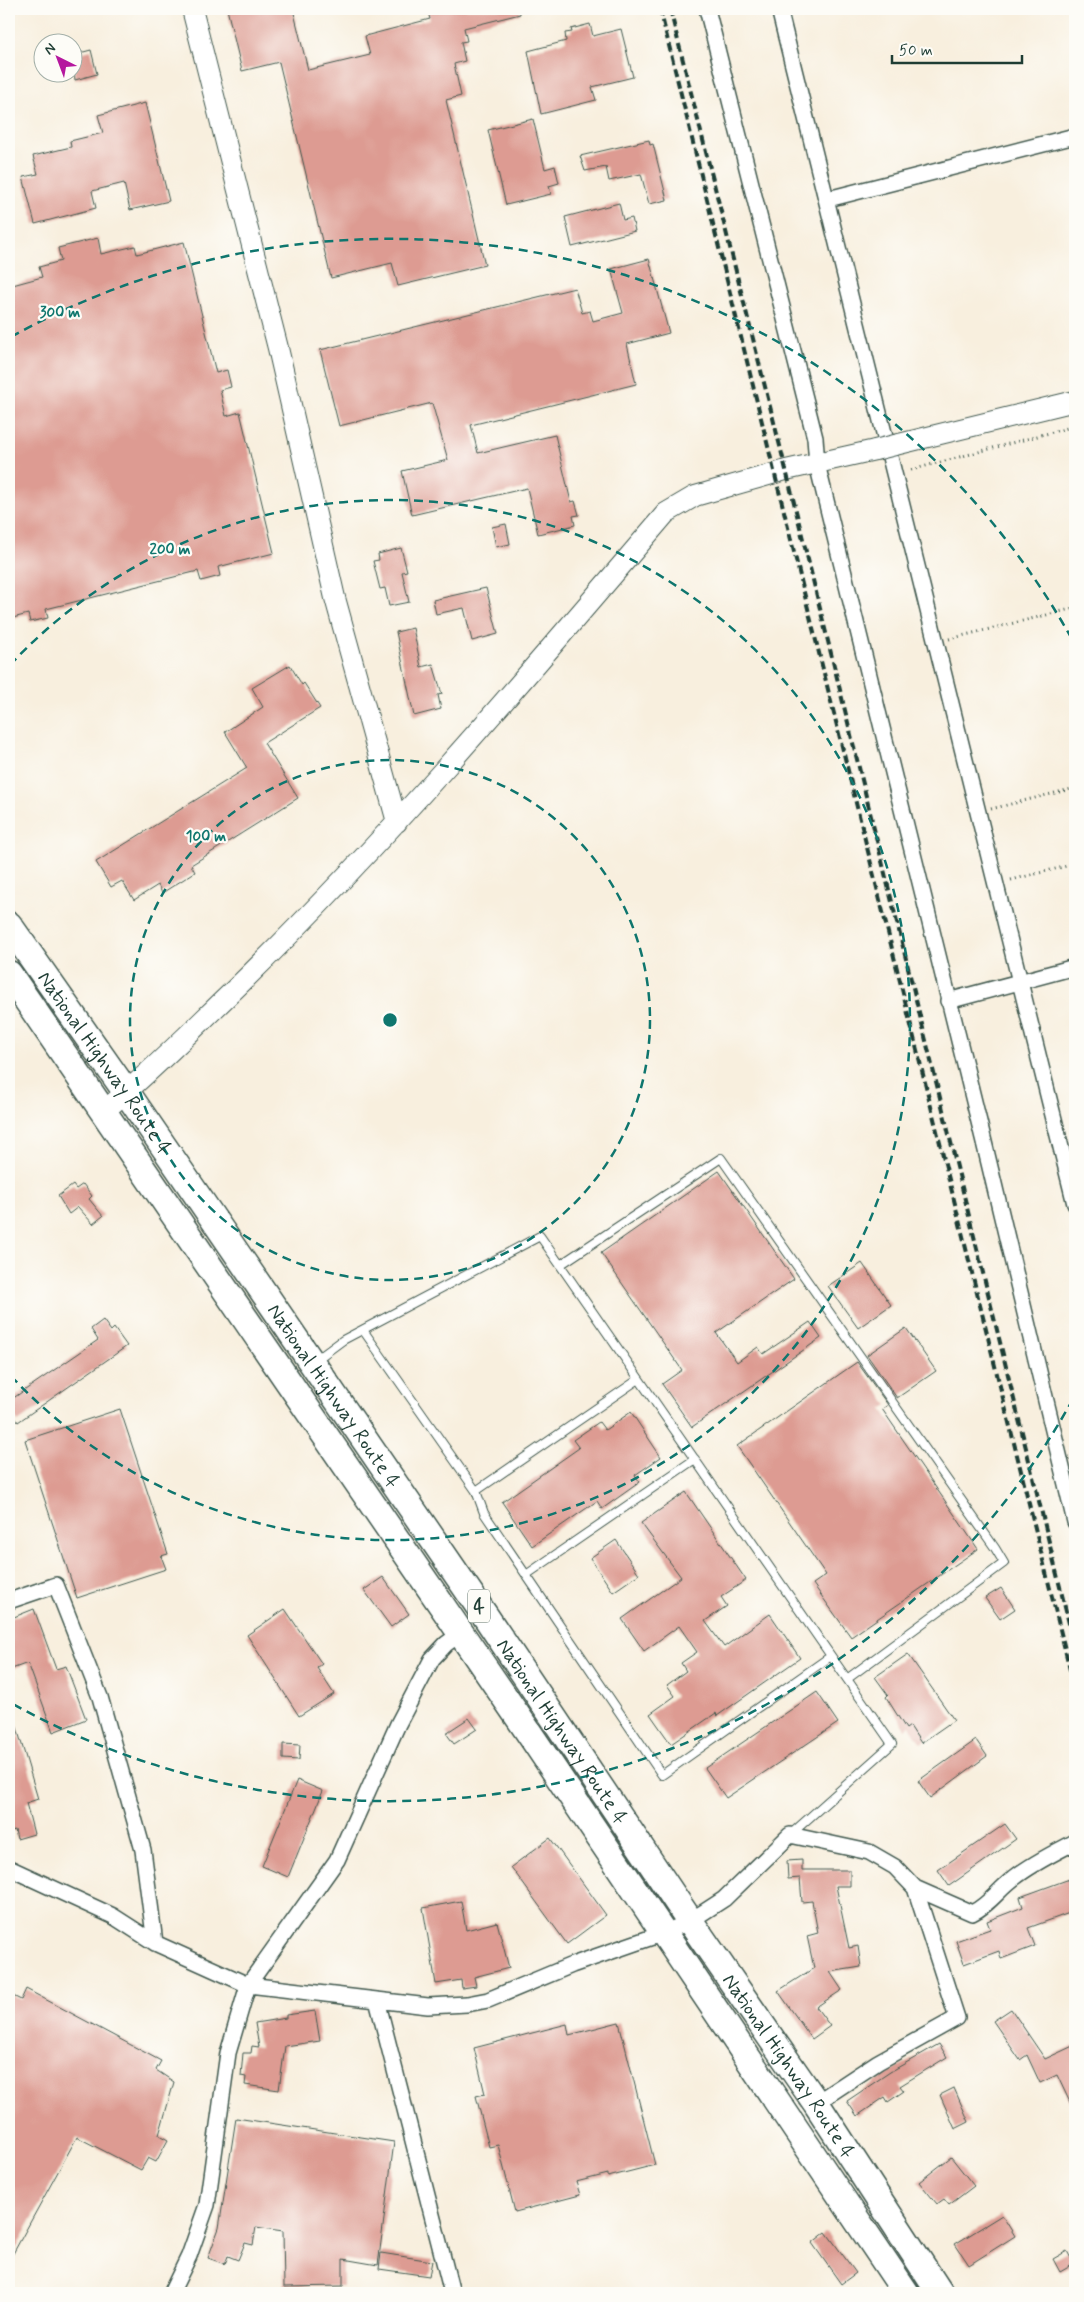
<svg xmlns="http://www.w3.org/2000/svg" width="1084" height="2302" viewBox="0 0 1084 2302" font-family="Mynerve,sans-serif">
<rect width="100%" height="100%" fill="#fdfcf7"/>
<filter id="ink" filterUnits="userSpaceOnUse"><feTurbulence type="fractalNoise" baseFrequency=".02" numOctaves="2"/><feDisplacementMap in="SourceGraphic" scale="10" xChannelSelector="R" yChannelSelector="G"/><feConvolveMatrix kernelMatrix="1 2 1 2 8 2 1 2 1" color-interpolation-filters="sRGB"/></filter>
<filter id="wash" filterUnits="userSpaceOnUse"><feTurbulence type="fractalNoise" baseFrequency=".0096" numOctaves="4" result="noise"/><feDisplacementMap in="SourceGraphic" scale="20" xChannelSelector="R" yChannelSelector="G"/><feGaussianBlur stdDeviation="1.12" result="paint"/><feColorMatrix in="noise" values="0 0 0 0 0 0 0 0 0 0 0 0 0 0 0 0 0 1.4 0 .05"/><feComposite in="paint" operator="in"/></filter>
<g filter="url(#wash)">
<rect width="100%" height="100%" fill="#f8efde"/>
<g id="blocks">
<path fill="#dd9b92" d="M227 9H293L308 70 370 55 365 36 430 19 427 9H520V14L464 28 467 41 461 42 465 61 454 64 461 96 446 100 485 265 398 286 392 263 331 278 279 62 242 71Z
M590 24 593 36 621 29 633 77 592 87 596 100 541 114 528 51 566 41 565 33 572 32 571 29Z
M91 50 97 74 75 80 72 55Z
M145 103 169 201 130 210 124 183 92 191 96 208 35 224 23 177 38 174 33 156 71 147 70 141 103 133 98 115Z
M533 119 545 169 555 166 559 183 549 186 551 194 506 205 488 130Z
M649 140 650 145 653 144 667 200 649 204 641 174 609 181 606 167 585 171 580 156Z
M619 203 623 220 632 218 635 231 572 247 565 217Z
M98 238 101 254 135 246 137 254 184 242 216 373 227 370 231 387 220 390 226 416 240 412 274 553 218 567 220 576 201 581 198 571 46 609 48 618 30 622 28 614 9 619V286L42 277 39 267 61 261 58 248Z
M649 259 669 333 627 344 636 384 471 425 478 453 555 435 571 502 575 501 579 515 573 516 575 525 538 534 527 488 412 515 402 471 448 460 432 403 339 426 320 350 575 288 582 313 590 311 593 321 623 313 611 269Z
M506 524 510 544 496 547 492 527Z
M401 548 407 571 402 572 409 602 389 606 385 588 380 589 373 561 379 560 378 554Z
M486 588 498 634 472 641 464 608 436 614 433 600Z
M413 628 421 667 433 664 442 694 438 695 441 709 414 716 396 632Z
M290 665 302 685 304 683 320 708 264 743 298 798 191 865 195 872 162 893 158 885 134 900 122 881 111 887 96 862 247 768 225 732 263 707 252 688Z
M719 1171 794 1279 716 1333 737 1362 758 1347 763 1354 810 1322 821 1338 692 1427 662 1384 682 1370 601 1253Z
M83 1184 92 1196 89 1199 103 1216 93 1224 78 1207 69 1214 58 1196 73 1185 76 1189Z
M862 1263 891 1305 858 1328 828 1286Z
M103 1320 111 1331 114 1328 127 1346 18 1422 9 1409V1401L98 1340 91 1329Z
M906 1328 936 1371 897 1398 867 1355Z
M857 1362 888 1405 882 1409 978 1549 851 1637 813 1584 826 1575 737 1446Z
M120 1409 168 1554 161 1556 166 1569 77 1598 25 1440Z
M631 1412 661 1457 635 1475 640 1482 602 1509 597 1501 532 1546 502 1502 579 1448 573 1440 599 1422 605 1430Z
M686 1492 746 1580 721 1597 727 1606 705 1621 724 1647 770 1614 800 1658 717 1716 716 1713 671 1744 650 1714 675 1696 667 1685 686 1671 681 1663 697 1652 679 1626 644 1651 622 1619 681 1577 641 1523Z
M616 1540 639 1574 613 1592 590 1558Z
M383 1577 409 1614 391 1627 364 1590Z
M1001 1588 1015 1609 1000 1619 985 1598Z
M34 1609 56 1669 66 1666 86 1719 53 1732 28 1663 9 1670V1619Z
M285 1609 322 1664 317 1668 334 1694 299 1716 247 1635Z
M908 1654 954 1720 921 1743 910 1726 906 1729 886 1697 888 1695 875 1677Z
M817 1692 838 1723 726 1798 705 1768Z
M9 1711H12L38 1799 26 1803 34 1834 17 1839 15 1830 9 1832Z
M469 1718 477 1729 454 1744 446 1733Z
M976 1740 987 1756 930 1798 918 1781Z
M283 1744 300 1745 299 1760 283 1759Z
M297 1780 323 1791 288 1877 262 1866Z
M1005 1824 1016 1839 949 1886 938 1870Z
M550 1838 606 1915 567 1944 511 1867Z
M802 1860V1870H850V1886H836L849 1948 858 1946 861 1967 830 1972 842 1990 816 2007 830 2026 812 2039 778 1991 814 1968 807 1936 818 1933 812 1901 802 1902 800 1878 788 1879 787 1861Z
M1075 1877V1911L1028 1928 1035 1946 1001 1959 999 1951 964 1964 956 1941 990 1929 987 1921 1023 1907 1020 1897Z
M461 1901 466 1930 497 1922 509 1968 474 1977 476 1986 462 1988 461 1980 436 1984 423 1908Z
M26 1989 161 2061 156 2070 174 2082 159 2135 168 2140 156 2162 148 2158 141 2170 77 2137 9 2261V1994L21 2000Z
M1011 2009 1045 2059 1075 2045V2113L1057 2075 1040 2083 1027 2055 1020 2060 993 2021Z
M315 2011 320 2041 285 2046 279 2090 245 2085 246 2077 241 2076 243 2053H251L252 2046 259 2047 255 2023 286 2018V2015Z
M619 2022 655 2165 608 2177V2174L576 2182 580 2195 515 2212 498 2145 489 2147 476 2096 485 2094 474 2048 567 2024 569 2035Z
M939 2044 947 2057 900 2086 904 2091 888 2102 885 2097 857 2116 847 2101 890 2072Z
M954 2088 969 2122 955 2129 940 2095Z
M236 2118 394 2142 378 2265 343 2259V2286L284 2287 283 2231 256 2227 253 2245 245 2243 238 2260 228 2256 225 2264 208 2258 219 2228Z
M951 2157 974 2186 949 2205 944 2199 937 2204 919 2182Z
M1002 2215 1015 2236 969 2265 955 2244Z
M826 2232 856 2273 841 2284 812 2243Z
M1067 2251 1074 2264 1060 2272 1053 2259Z
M381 2253 432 2261 429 2276 379 2269Z"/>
</g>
</g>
<g filter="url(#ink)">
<use href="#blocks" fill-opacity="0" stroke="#40584e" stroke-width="1"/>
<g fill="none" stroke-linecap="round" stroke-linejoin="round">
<g stroke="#40584e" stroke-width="10">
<path id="lane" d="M560 1265 721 1158 995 1548 1004 1563 847 1679
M363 1330 476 1491 484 1513 662 1775 831 1656
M316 1360 343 1340 540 1236 892 1744 791 1834
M476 1491 639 1379
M526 1575 695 1459"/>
</g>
<g stroke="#40584e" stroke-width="18">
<path id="street" d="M707 9 815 438 817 464 983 1138 1075 1522
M779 9 1075 1204
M828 199 1075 136
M948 1001 1075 967
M9 1601 56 1585 100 1697 143 1850 155 1943
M9 1868 113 1916 155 1943 248 1985 428 2006 467 2004 488 2000 572 1965 664 1933 690 1921 724 1899 790 1835 869 1852 895 1867 915 1888 972 1913C989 1905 999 1889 1014 1878 1033 1863 1054 1853 1075 1842
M377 2000 452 2293
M816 2103 878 2062 957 2018 915 1888
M171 2293 189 2256 207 2205 228 2053 248 1985 337 1860 398 1724 432 1659 446 1644 461 1633"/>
</g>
<g stroke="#40584e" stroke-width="22">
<path id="secondary" d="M192 9 278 348 335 598 397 822
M895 445 1075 401
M104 1111C150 1073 191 1031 234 990 388 840 527 676 666 513L695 496 786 470 875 450"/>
</g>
<g stroke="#40584e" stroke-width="29">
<g id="highway">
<path id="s1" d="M9 925 127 1093 486 1617 690 1921 816 2103 940 2293"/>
<path d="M9 974 523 1724 906 2293"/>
</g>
</g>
<path stroke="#40584e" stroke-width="3" stroke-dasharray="1 4" stroke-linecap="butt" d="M911 470 1075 426
M949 639 1075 608
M991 809 1075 788
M1011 880 1075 864"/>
<use href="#lane" stroke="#fff" stroke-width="8"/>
<use href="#street" stroke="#fff" stroke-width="15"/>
<use href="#secondary" stroke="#fff" stroke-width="20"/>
<use href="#highway" stroke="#fff" stroke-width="26"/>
<path stroke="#1f3d34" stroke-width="4" stroke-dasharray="8 4" stroke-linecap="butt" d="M660 9 1075 1690
M670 9 786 470 1075 1648"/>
<g stroke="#40584e" stroke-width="22" stroke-linecap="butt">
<path id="secondary-bridge" d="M875 450 895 445"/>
</g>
<use href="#secondary-bridge" stroke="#fff" stroke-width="20"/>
</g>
</g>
<g fill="none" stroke="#0f766e" stroke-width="2.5" stroke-dasharray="9 6">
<circle cx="390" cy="1020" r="260"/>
<path d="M10 665A520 520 0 1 1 10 1375"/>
<path d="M1073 1399A781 781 0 0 1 11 1703M11 337A781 781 0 0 1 1073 641"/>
</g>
<g text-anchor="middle" stroke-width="4.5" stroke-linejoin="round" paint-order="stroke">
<rect fill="#fdfcf7" stroke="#62766e" stroke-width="1" x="468" y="1589.5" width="22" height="33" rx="4"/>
<g font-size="19" font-weight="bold" fill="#1f3d34">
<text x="479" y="1613">4</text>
</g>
<g font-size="20" fill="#1f3d34" stroke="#fdfcf7">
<text dy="7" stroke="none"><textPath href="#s1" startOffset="168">National Highway Route 4</textPath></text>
<text dy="7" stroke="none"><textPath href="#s1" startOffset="572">National Highway Route 4</textPath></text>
<text dy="7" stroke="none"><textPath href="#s1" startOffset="978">National Highway Route 4</textPath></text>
<text dy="7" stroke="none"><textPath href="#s1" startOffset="1382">National Highway Route 4</textPath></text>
</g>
</g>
<circle cx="390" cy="1020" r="8" fill="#0f766e" stroke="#fdfcf7" stroke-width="2.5"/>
<g font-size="15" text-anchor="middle" font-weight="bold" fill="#0f766e" stroke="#fdfcf7" stroke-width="4.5" stroke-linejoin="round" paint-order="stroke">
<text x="60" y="317">300 m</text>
<text x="170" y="554">200 m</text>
<text x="206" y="841">100 m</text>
</g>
<rect width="1084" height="2302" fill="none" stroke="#fdfcf7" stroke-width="30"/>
<g transform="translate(58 58) rotate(318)"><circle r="24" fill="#fdfcf7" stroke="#a4b0a9"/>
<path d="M0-4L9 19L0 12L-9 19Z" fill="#b5179e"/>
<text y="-8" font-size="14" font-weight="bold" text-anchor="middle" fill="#1f3d34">N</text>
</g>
<path d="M892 55v8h130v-8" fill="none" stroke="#1f3d34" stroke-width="2.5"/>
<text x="899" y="55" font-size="15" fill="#1f3d34" stroke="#fdfcf7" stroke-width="4" paint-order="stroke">50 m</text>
</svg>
